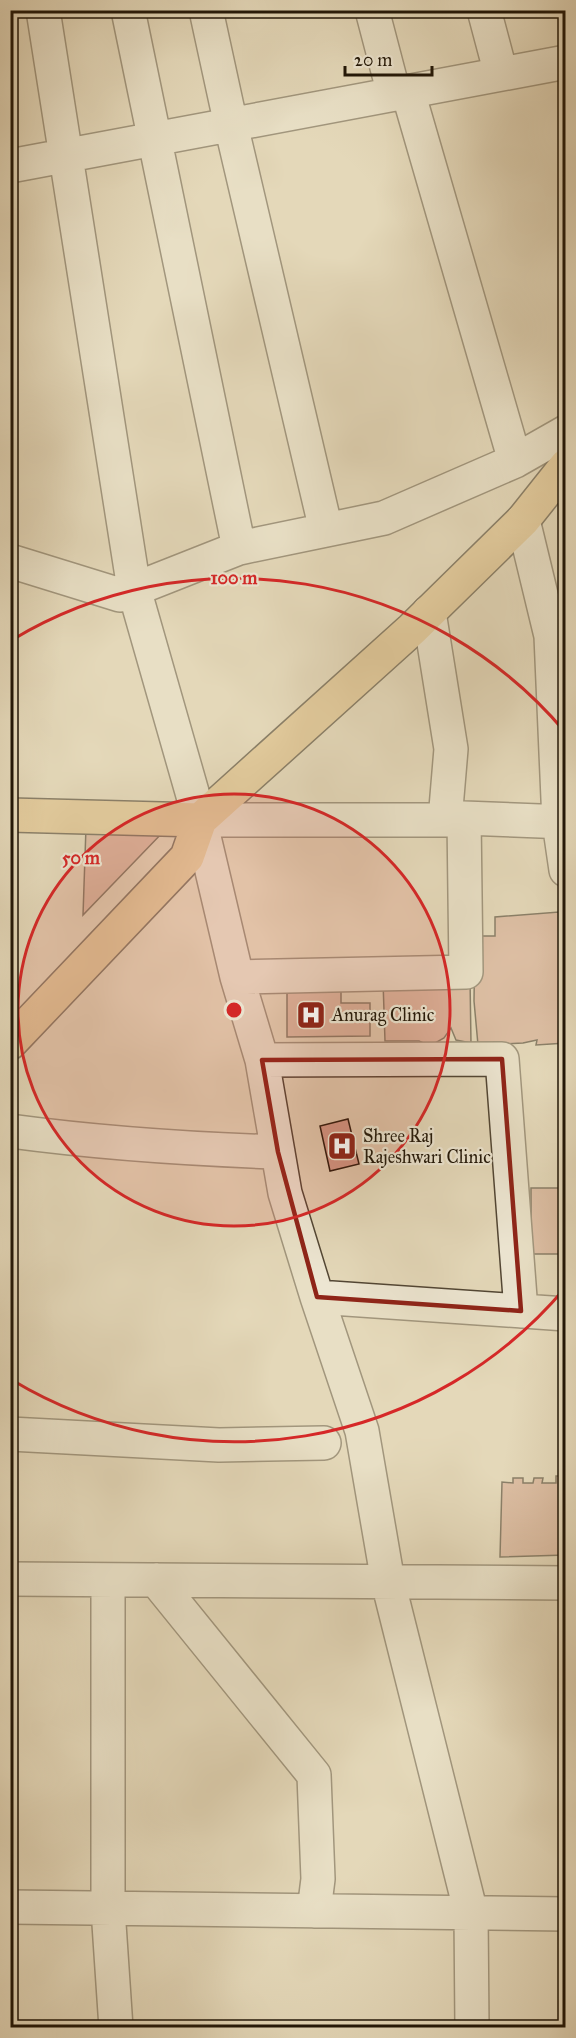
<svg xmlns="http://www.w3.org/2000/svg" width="576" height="2038" viewBox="0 0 576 2038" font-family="'IM FELL Great Primer',serif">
<rect width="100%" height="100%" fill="#e4d8b9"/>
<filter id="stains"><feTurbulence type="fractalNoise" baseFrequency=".00333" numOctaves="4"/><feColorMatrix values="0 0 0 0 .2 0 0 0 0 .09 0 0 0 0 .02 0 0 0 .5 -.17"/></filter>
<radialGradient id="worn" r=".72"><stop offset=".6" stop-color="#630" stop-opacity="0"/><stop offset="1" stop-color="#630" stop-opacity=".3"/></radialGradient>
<path fill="#d49f8b" stroke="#211607" stroke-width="1.5" d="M86 827 166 829 83 915Z
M559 912V938L566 979V1043L536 1045 537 1040 523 1043 478 1045 474 1001 475 936H495V917Z
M470 979 471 1043 456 1040 451 1028 444 1038 430 1046 419 1041H385L383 981Z
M287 980H341V1003H370V1036L287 1037Z
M348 1119 359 1164 330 1171 320 1126Z
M531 1188H566V1254H531Z
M556 1476H565L566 1555 500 1557 502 1482 513 1483V1478H523V1483H533L534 1478H543L542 1483H556Z"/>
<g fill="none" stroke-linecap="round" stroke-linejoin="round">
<g stroke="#524634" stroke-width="36">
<path id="minor" d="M43 10 134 589 200 820 237 977 262 1060 285 1193 317 1297 362 1431 388 1582 471 1913 472 2028
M206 10 231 125 326 530
M372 10 394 94
M484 10 501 74
M408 92 515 461
M10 166 566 62
M523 520 551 636 559 822 566 870
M239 548 384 518 515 461 566 432
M10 561 120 595 239 548 128 10
M429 612 451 749 445 820
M200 820H445L464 818 566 822
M237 977 466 972 464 818
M262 1060 502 1059 521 1311
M10 1131C100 1143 188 1149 278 1152
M317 1297 566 1314
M10 1434 219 1445 324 1443
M10 1579 566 1583
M108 1580V1909L116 2028
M156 1580 314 1775 318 1879 314 1911
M10 1907 566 1914"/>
</g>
<g stroke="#211607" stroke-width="36">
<path id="major" d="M10 815 200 820
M10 1043 187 857 200 820 412 629 523 520 566 466"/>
</g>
<use href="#minor" stroke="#ede6d2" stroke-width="33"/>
<use href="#major" stroke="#e2bc7c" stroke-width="33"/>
</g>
<path d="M0 0H576V2038H0ZM502 1059 521 1311 317 1297 278 1152 262 1060Z" fill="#e4d8b9" fill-opacity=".55" fill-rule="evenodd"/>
<path fill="none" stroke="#8f2418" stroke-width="4.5" stroke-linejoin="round" d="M502 1059 521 1311 317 1297 278 1152 262 1060Z"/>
<circle cx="234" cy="1010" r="216" fill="#d62828" fill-opacity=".12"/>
<g fill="none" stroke="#d62828" stroke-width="3">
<circle cx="234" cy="1010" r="216"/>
<path d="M565 1288A432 432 0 0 1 12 1380M12 640A432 432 0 0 1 565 732"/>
</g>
<defs>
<g id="hospital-square" transform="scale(1.5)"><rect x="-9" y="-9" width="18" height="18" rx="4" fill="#8f2418" stroke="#ede6d2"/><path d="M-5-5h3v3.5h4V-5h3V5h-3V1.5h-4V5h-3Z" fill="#fff"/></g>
</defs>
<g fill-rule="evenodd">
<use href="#hospital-square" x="311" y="1015"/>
<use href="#hospital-square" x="342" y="1146"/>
</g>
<g text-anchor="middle" stroke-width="4.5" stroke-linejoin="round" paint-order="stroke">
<g font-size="18" fill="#211607" stroke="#ede6d2" text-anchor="start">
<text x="332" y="1021">Anurag Clinic</text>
<text x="363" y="1142">Shree Raj<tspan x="363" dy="21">Rajeshwari Clinic</tspan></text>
</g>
</g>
<circle cx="234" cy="1010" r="9" fill="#d62828" stroke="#ede6d2" stroke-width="3"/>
<g font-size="18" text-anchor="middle" font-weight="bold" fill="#d62828" stroke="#ede6d2" stroke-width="4.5" stroke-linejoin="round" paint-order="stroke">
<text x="234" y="584">100 m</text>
<text x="81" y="864">50 m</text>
</g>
<rect width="576" height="2038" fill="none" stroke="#e4d8b9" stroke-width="36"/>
<rect x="12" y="12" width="552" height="2014" fill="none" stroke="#211607" stroke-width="3"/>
<rect x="18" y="18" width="540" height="2002" fill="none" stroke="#211607" stroke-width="1.5"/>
<path d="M345 66v9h87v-9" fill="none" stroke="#211607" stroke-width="3"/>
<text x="354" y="66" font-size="18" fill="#211607" stroke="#ede6d2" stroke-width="4.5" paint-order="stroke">20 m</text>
<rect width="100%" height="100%" filter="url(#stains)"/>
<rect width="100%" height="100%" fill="url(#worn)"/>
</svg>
